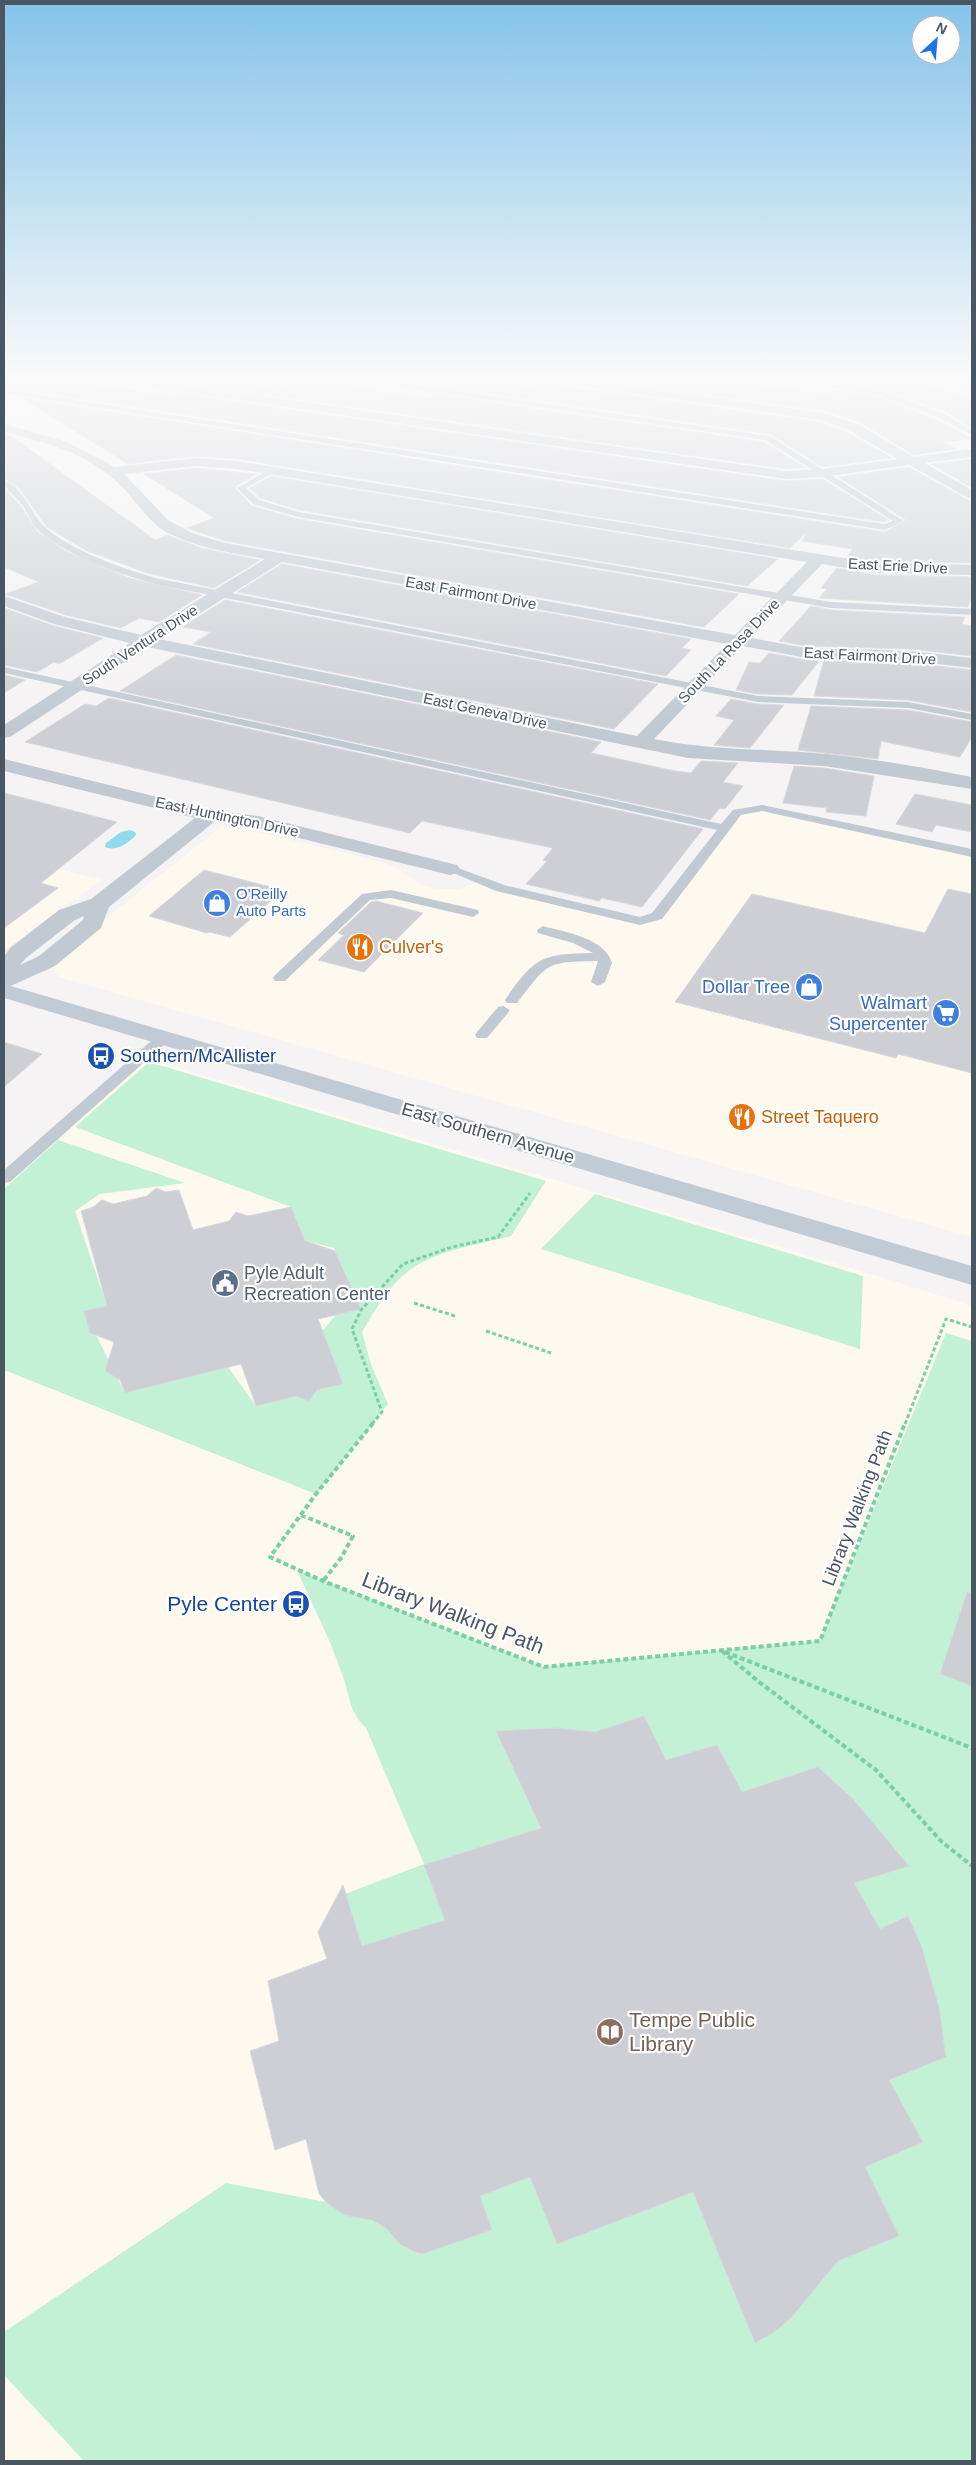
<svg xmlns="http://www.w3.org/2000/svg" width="976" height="2465" viewBox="0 0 976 2465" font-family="Arial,sans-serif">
<rect width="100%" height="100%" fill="#f5f3f3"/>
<path fill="#fdf9ef" d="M762 808 972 853V1237L59 977 53 970V963L126 902 222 826 241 828 378 861 395 867 420 884 437 889H459L477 882 640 921 657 916 737 812Z
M4 854 102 880 4 950Z
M142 1057 888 1279 972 1306V2461H4V1176Z"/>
<path fill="#c3f1d5" d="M149 1062 546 1181 511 1236C481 1244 446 1249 419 1264 393 1278 377 1307 362 1332L371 1364 388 1404 316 1494 4 1370V1189L58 1140 185 1183 100 1194 75 1211 107 1306 84 1311 125 1393 228 1367 256 1406 343 1384 322 1331 336 1315 361 1309 334 1248 305 1241 291 1207 75 1127Z
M595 1194 863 1276 860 1349 541 1249Z
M946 1333 972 1341V2461H84L4 2375V2332L226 2183 326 2202 306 2139 275 2150 250 2051 279 2041 268 1981 327 1959 318 1932 337 1897 424 1864 366 1728C348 1710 351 1698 343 1677 331 1640 312 1605 297 1570L544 1667 820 1641Z"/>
<path fill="#90daee" d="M130 830 135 832 136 835C128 843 117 852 105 847L106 843 121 832Z"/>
<path fill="#cdcfd5" stroke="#d7d9de" d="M4 380H62L176 397 183 394 786 481 823 479 889 520 884 522 5 387Z
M214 380H274L248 392 202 386Z
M294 380H362L351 387 428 398 437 394 764 442 806 468 786 469 269 395 291 385Z
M469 380H486L531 387 538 383 821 422 847 432 892 458 822 467 770 434 451 388Z
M643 380H718L828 394 834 390 876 396 938 420 972 439 942 442 956 449 914 455 859 422 825 411 636 384Z
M849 380H909L972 399V428L946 412 881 388 843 384Z
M22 398 885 532 906 520 838 477 909 467 972 502V563L875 561 847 557 853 549 802 541 807 532 790 548 237 459 196 456 128 464Z
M4 434 10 435 155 540 168 535 201 548 260 560 214 588 147 573 85 550 47 527 19 488 4 478Z
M972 459V488L931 464Z
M196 468 257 474 236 486V489L252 506 298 519 739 594 704 627 225 541 187 528 214 518 144 474Z
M271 476 778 559 747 586 299 510 260 498 249 488Z
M4 488 20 505 38 532 64 550 129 578 202 595 159 622 139 618 121 628 66 615 5 594 39 582 4 567Z
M282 564 691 639 682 648 691 650 666 676 237 592Z
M837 568 875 575 972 577V595L968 607 819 598 827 589 821 588Z
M225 600 658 684 614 729 193 644 211 632 182 627Z
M811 606 831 610 965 617 962 624 972 626V656L911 649 806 646 779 641Z
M4 608 54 626 103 638 59 664 54 662 37 672 4 665Z
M769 653 806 660H820L792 695 758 694 736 690 749 662 760 663Z
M176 655 601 742 591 753 675 771 691 773 701 761 738 763 723 782 743 786 725 809 720 808 710 820 120 691Z
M824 660 911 663 972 670V712L908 700 814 696Z
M4 675 25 680 4 693Z
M109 698 703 829 642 907 602 898 599 901 526 884 547 861 543 860 553 848 422 821 410 833 25 742 85 704 96 706Z
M731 699 758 704 784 705 750 748 714 745 734 720 716 716Z
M811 706 908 710 972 722V737L960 757 881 741 878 759 798 750Z
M794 766 824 768 874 776 866 816 826 812 827 808 783 803Z
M4 793 117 822 41 883 58 888 4 928Z
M915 794 972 805V832L936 825 932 832 896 824Z
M204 870 283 890 230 937 209 932 207 933 149 916Z
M948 889 972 894V1073L898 1054 896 1058 675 1002 752 894 925 933Z
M376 901 423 913 364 972 318 960 344 935 338 933 371 902Z
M4 1042 42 1054 4 1087Z
M156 1188 166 1192 179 1190 193 1230 229 1221 236 1212 248 1216 291 1207 305 1241 335 1251 361 1309 318 1319 343 1384 317 1390 309 1401 296 1396 256 1406 241 1364 125 1393 120 1380 105 1371 114 1342 90 1333 84 1311 107 1306 81 1211 93 1207 102 1200 113 1204 147 1196Z
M967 1592 972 1593V1686L940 1674Z
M644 1716 666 1760 717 1745 742 1792 818 1767 852 1798 909 1866 854 1883 880 1929 908 1916 921 1945 939 2007 946 2057 889 2080 923 2142 865 2167 899 2236 838 2261 791 2318 773 2333 755 2343 693 2192 557 2244 530 2177 480 2196 492 2230 422 2254 413 2251 400 2244 386 2228 372 2220 344 2215 326 2202 319 2194 306 2139 275 2150 250 2051 279 2041 268 1981 327 1959 318 1932 343 1885 362 1946 445 1920 424 1865 541 1828 496 1731 555 1728 595 1732Z"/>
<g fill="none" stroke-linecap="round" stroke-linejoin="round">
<path stroke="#7ad0a6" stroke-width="3" stroke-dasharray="4 2.5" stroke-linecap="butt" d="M414 1303 455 1316
M486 1331 551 1353
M372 1424 382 1412 352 1329 361 1310 403 1264 452 1247 498 1237 530 1193
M905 1424 946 1319 972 1327"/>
<path stroke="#7ad0a6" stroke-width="4" stroke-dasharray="5 3" stroke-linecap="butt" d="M373 1423 316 1494 270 1557 323 1581 544 1667 820 1641 905 1423
M301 1515 353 1536 341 1558 323 1581
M722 1651 759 1682 876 1770 941 1841 972 1866
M725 1652 972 1748"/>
<path fill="#c1cad2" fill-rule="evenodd" d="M382 380 770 436 904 521 885 530 4 393V389L884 524 893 521 765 440 378 384V382Z
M776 380H794L880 390 945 414 972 430V435L939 418 876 394Z
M270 469 274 471 273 473 246 488 259 500 299 512 831 602 972 609V615L831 608 298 517 253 504 237 488Z
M4 480C25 488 30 514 46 528 72 551 126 570 160 579L758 696 908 702 972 714V720L908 708 758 702 159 585C124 576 67 556 39 531 31 523 29 515 23 506 18 499 10 492 4 486Z
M4 667 721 824 733 810 762 805 972 849V857L762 811 741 815 662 919 640 925 496 891 444 869 450 865 504 885 640 917 652 913 717 830 4 673Z
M391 890 478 910 479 913 473 917 391 898 370 900 285 981H275L273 978 275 975 362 894Z
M543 926C565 932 605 938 612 963L605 982 598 986 591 982 598 961C545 962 549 962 517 1003H507L505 1000C535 957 541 954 593 953L573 943 538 933 537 930Z
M503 1006 510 1010 508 1013 487 1038H477L475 1035 477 1032 498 1007Z
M163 1034 170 1038 168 1041 10 1182 4 1183V1170L158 1035Z"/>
<path fill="#c1cad2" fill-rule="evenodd" d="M121 380H149L248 394 277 380H292L290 383 263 396 786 471 822 469 898 459 848 430 821 420 569 384 563 380H592L824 413 858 424 914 457 972 449V457L925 463 972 490V500L909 465 822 477 786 479 127 384Z
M940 380H958L972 383V391L942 383Z
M4 424 64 441 115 467 196 458 237 461 875 563 972 565V575L875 573 822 564 751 638 806 648 911 651 972 658V668L911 661 806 658 743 646 654 739C703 749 752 749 802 752 859 756 916 766 972 777V789L824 766 688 758 147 647 10 737 4 738V725L130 643 54 624 4 606V596L65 617 141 635 265 559C232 553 196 548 166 532 146 520 135 498 118 483 88 454 43 441 4 432ZM196 466 237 469 807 562 735 635 225 543 192 533 168 520 124 474ZM282 562 727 644 637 736 159 639Z
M4 759 210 810 258 816 457 865 460 869 457 873 450 875 258 828 214 822 109 907 101 928 55 966 4 989V957L10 948 59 910 91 899 195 818 4 771ZM84 916 83 920 39 956 20 965 26 958 75 920Z"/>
<path fill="#c1cbd6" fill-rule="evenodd" d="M4 984 972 1266V1285L4 998Z"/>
</g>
<linearGradient id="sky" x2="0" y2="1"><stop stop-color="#85c3ea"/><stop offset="0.52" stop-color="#fafafa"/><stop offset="1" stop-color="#fafafa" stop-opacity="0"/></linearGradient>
<rect width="976" height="725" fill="url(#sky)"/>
<defs>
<g id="shop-disc" transform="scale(1.4375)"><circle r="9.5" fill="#3f7fe0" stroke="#fff"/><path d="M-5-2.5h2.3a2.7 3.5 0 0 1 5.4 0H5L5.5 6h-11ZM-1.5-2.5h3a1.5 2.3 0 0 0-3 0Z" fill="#fff"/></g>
<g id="restaurant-disc" transform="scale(1.4375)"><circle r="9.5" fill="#e8710a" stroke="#fff"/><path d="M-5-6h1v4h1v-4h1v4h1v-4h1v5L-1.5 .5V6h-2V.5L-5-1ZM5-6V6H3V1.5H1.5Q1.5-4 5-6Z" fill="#fff"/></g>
<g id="supermarket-disc" transform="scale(1.4375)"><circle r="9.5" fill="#3f7fe0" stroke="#fff"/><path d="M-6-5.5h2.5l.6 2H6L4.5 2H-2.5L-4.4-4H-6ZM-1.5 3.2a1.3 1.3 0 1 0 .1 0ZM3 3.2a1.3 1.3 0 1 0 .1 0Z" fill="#fff"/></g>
<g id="bus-disc" transform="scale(1.4375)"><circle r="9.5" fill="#1a4fb4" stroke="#fff"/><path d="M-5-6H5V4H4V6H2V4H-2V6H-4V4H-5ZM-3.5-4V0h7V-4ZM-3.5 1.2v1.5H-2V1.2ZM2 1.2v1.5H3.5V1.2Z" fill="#fff"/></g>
<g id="civic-disc" transform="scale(1.4375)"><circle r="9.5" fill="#5c6f8a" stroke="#fff"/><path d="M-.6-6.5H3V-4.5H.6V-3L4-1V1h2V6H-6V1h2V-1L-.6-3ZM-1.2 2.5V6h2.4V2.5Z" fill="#fff"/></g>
<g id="library-disc" transform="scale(1.4375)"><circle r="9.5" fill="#8d6e63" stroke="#fff"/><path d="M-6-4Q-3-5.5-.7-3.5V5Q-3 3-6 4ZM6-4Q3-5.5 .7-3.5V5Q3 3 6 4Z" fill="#fff"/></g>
</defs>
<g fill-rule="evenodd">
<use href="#shop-disc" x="217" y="903"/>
<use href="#restaurant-disc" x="360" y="947"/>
<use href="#shop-disc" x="809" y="987"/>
<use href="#supermarket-disc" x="946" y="1013"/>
<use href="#bus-disc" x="101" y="1056"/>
<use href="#restaurant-disc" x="742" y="1117"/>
<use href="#civic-disc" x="225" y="1283"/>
<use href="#bus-disc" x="296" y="1604"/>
<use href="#library-disc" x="610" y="2032"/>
</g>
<g text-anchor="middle" stroke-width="4.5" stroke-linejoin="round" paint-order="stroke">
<g font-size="15" fill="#4a5661" stroke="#fff">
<text transform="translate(898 566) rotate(3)" y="5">East Erie Drive</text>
<text transform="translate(471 593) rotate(10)" y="5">East Fairmont Drive</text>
<text transform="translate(140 645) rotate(-33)" y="5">South Ventura Drive</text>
<text transform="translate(729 651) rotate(-46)" y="5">South La Rosa Drive</text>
<text transform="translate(870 656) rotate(3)" y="5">East Fairmont Drive</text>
<text transform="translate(485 711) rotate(12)" y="5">East Geneva Drive</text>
<text transform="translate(227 817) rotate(12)" y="5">East Huntington Drive</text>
</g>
<g font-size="15" fill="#366cbe" stroke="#fff" text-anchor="start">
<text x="236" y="899">O'Reilly<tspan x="236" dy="17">Auto Parts</tspan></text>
</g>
<g font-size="18" fill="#c56008" stroke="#fff" text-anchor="start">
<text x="379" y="953">Culver's</text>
<text x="761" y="1123">Street Taquero</text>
</g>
<g font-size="18" fill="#366cbe" stroke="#fff" text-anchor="end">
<text x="790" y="993">Dollar Tree</text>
<text x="927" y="1009">Walmart<tspan x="927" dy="21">Supercenter</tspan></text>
</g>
<g font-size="18" fill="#164399" stroke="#fff" text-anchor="start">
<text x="120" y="1062">Southern/McAllister</text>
</g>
<g font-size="18" fill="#4a5661" stroke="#fff">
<text transform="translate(488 1133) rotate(16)" y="6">East Southern Avenue</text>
<text transform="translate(857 1508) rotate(-69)" y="6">Library Walking Path</text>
</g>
<g font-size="18" fill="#4e5e75" stroke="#fff" text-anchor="start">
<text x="244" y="1279">Pyle Adult<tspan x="244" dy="21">Recreation Center</tspan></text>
</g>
<g font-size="21" fill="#164399" stroke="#fff" text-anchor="end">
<text x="277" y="1611">Pyle Center</text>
</g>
<g font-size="21" fill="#4a5661" stroke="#fff">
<text transform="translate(453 1613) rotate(21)" y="7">Library Walking Path</text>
</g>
<g font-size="21" fill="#785e54" stroke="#fff" text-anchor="start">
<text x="629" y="2027">Tempe Public<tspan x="629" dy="24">Library</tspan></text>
</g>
</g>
<rect width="976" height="2465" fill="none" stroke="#4a5661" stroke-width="10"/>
<g transform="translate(936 40) rotate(26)"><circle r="24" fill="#ffffff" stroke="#b7bbc0"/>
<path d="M0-4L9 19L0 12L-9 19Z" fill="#1a73e8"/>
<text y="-8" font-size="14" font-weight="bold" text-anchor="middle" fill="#4a5661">N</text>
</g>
</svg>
